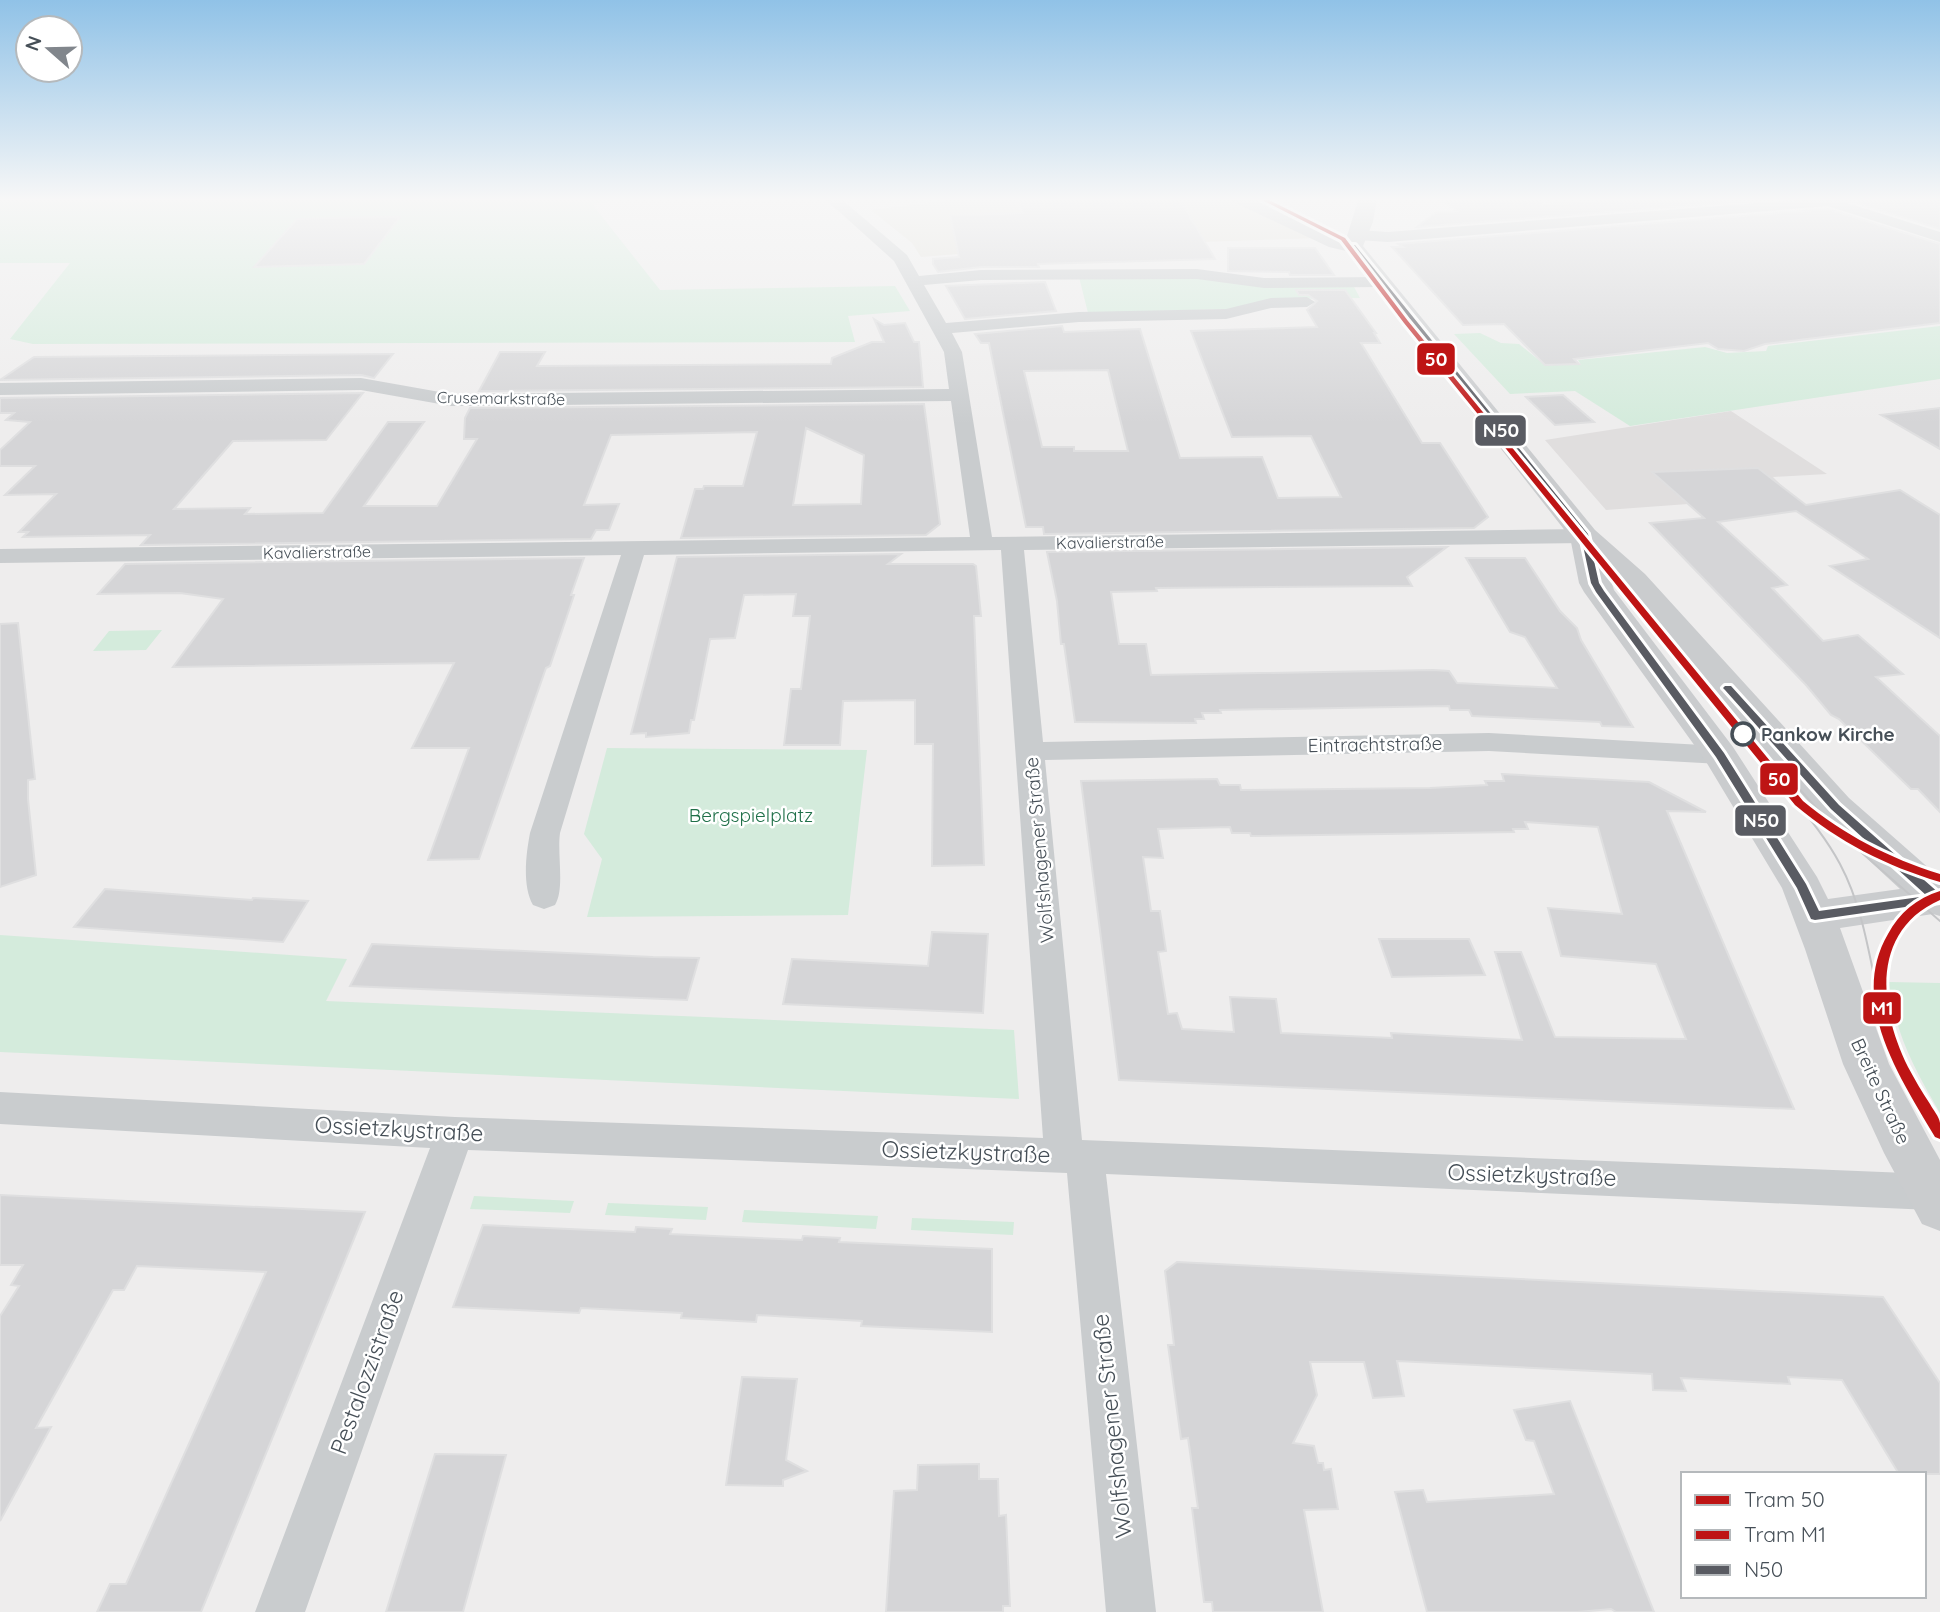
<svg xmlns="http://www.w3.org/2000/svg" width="1940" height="1612" viewBox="0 0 1940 1612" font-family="Quicksand,sans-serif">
<rect width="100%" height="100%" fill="#eeeded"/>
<path fill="#e3e1da" d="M969 198H1230L1318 238 1032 248 921 257 912 243 871 210Z"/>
<path fill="#e0dede" d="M1731 411 1827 474 1773 477 1786 490 1681 498 1688 504 1606 510 1545 440Z"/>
<path fill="#d4ebdc" d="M0 198H631L592 204 660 290 895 286 910 311 848 316 855 342 33 344 10 339 70 263H0Z
M1198 276 1353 285 1360 298 1282 299 1227 309 1088 313 1079 277Z
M1940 326V379L1630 426 1575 391 1510 394 1454 334 1480 333 1501 343 1519 344 1545 365H1581L1578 360 1705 347 1727 353 1766 351 1768 346Z
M162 630 146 650 93 651 109 631Z
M607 748 867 750 848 915 587 917 602 859 584 834Z
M0 935 347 959 326 1001 1014 1030 1019 1099 0 1052Z
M1889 982 1940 983V1113C1914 1068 1895 1034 1889 982Z
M474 1196 574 1201 570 1213 470 1209Z
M608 1203 708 1207 706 1220 605 1215Z
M744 1210H745L878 1216 876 1229 742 1222Z
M912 1218 1014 1222 1013 1235 911 1230Z"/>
<path fill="#d5d5d7" stroke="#dfdfe0" stroke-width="2" fill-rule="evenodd" d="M1059 198H1179L1215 259 1038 264 1039 267H981L938 272 933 264V259L959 257 950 215 1023 213 1018 200Z
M1438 198H1542V205L1628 198H1785L1417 227 1435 213 1457 211Z
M1841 198H1940V229Z
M1828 209 1940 244V323L1765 344 1744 351 1718 349 1708 343 1574 359 1579 364 1545 365 1504 324 1463 325 1392 247H1403L1398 244Z
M379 217H400L364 264 254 267 297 219Z
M1228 248H1315L1334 275H1290L1289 272 1228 271Z
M1045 282 1056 311 965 319 946 286Z
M1296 290H1345L1376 333H1374L1380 343H1361L1422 443H1440L1488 517 1474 528 1044 534 1043 527H1026L989 343H981L975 334 1062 326 1064 332 1140 329 1180 458 1262 457 1278 498 1341 497 1311 436 1232 437 1191 331 1317 327 1307 310 1317 301 1308 295H1299ZM1108 370 1128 451H1074V447H1042L1024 371Z
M874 319 884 325 905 323 914 342H919L923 387 479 391 500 352H545L537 366 831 364 832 358 872 342H884Z
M393 354 374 378 361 375 0 380 34 357Z
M363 393 326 440 233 441 174 509 250 508 245 514 323 513 388 422H424L364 506H437L477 439H464L465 418 470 408 924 404 940 524 926 535 681 538 695 489H703L704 486H743L757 432 611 435 584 505 619 504 609 530H596L591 539 141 545 150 535 23 537 28 532H19L56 494 5 495 35 466H0V450L30 422 6 420 14 413H0V398ZM806 428 864 455 861 504 793 505Z
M1563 395 1594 422 1555 425 1526 397Z
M1940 408V449L1881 415Z
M1758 468 1806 505 1900 490 1940 515V638L1830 566 1868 559 1796 511 1718 522 1787 585 1772 588 1823 641 1858 635 1903 674 1876 677 1940 736V812L1918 789H1911L1839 719 1831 715 1806 685 1650 523 1704 518 1652 472Z
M1447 547 1407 577 1412 586 1156 588 1157 591 1111 592 1119 644H1146L1151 675 1433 670 1449 671 1457 683 1557 688 1525 637 1510 632 1466 558H1525L1560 611 1577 628 1581 640 1633 727 1602 726 1600 722 1472 716 1469 710H1450L1449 706 1220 710 1221 713H1202L1204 719H1195L1196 723 1075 722 1064 644H1061L1057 601 1047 552Z
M901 554 888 564H973L976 566 981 616H974L984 865 932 866 933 744H915V700L843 701 840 745H784L791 689H801L810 616H793L796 594 744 595 735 638 710 639 694 720H691L689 733 646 737V733L631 734 677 557Z
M584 558 571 595H574L567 616 550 666 546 668 479 859 428 860 469 748H412L454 663 173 667 223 599 180 593 98 594 125 564Z
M18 623 35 779 28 780V799L36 875 0 887V624Z
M1502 774 1649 782 1706 812 1667 811 1794 1109 1119 1080 1081 781 1217 779 1220 785H1240L1241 790 1430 788 1487 785 1485 781H1504ZM1525 822 1598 827 1622 914 1548 908 1561 956 1656 964 1686 1039 1555 1037 1521 952H1495L1522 1040 1391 1033 1392 1038 1281 1033 1276 999 1230 997 1234 1032 1182 1029 1177 1013 1168 1014 1158 952 1166 951 1160 911H1151L1143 857 1163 858 1158 829 1230 827 1232 833H1250L1251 836 1514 832 1513 829H1528Z
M105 889 252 900 253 898 308 901 283 942 74 927Z
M932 932 988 934 983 1013 783 1004 792 959 928 966Z
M1379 939H1469L1485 975 1392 977Z
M372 944 653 957 699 958 687 1000 350 986Z
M0 1195 365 1212 201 1612H97L110 1584H126L266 1272 137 1266 124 1290H113L36 1428 51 1427 0 1521V1316L19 1286 11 1285 23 1265H0Z
M483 1225 635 1232 636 1227 672 1229 670 1234 802 1240 803 1236 840 1238 839 1242 992 1249V1332L861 1326 862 1321 757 1315 756 1322 681 1318 682 1313 581 1308 579 1313 453 1307Z
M1177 1262 1883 1297 1940 1383V1474H1899L1842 1380 1788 1377 1790 1384 1681 1378 1686 1391 1653 1390 1652 1374 1397 1361 1404 1396 1373 1398 1364 1362H1310L1317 1395 1293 1443 1314 1446 1318 1463H1323L1324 1470 1331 1469 1338 1509 1304 1510 1323 1612H1213L1212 1602H1204L1192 1508H1198L1188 1438 1181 1439 1168 1345H1174L1165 1271Z
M742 1377 797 1379 786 1460 807 1471 783 1480V1486L726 1485Z
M1570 1401 1654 1612H1616L1611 1609 1578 1612H1427L1395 1492 1423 1490 1427 1502 1554 1494 1534 1441 1526 1440 1514 1410Z
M435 1454 506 1455 463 1612H386Z
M979 1464V1479H998L999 1516 1006 1515 1010 1606H1003V1612H886L894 1491 917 1490 918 1465Z"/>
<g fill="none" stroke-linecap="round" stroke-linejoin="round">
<path fill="#c9ccce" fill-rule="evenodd" d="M824 198H840L907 255 919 276 981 270 1197 269 1264 278 1380 277 1388 282 1380 287 1264 288 1197 279 981 280 924 285 946 323 1079 312 1226 309 1271 298 1307 297 1315 302 1307 307 1271 308 1226 319 1079 322 952 333 962 352 992 537 1585 529 1593 531 1596 536 1593 541 1585 543 1024 550 1043 742 1489 733 1720 746 1730 749 1734 755 1730 761 1720 764 1489 751 1045 760 1082 1140 1931 1174 1940 1178V1206L1931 1210 1106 1174 1156 1612H1106L1067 1173 468 1150 305 1612H255L430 1148 0 1124V1092L455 1117 1043 1138 1001 550 644 555 560 833C557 854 565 889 555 905L544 909 533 905C522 886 526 854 530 833L621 555 0 563V549L970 537 951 401 451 406 361 390 0 395V383L361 378 451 394 949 389 944 352 894 261Z
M1822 198 1834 199 1940 232V242L1828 206 1388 242 1358 240 1350 235 1358 230 1388 232Z"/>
<path fill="#caccce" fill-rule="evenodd" d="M1231 198H1256L1346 239 1359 198H1377L1373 222 1363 246 1595 530 1645 574 1849 798 1940 878V916L1933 914 1840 928 1889 1064 1940 1160V1231L1922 1224 1884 1153 1843 1064 1805 949 1782 888 1705 760 1584 592 1579 583 1570 537 1346 251 1329 247 1233 202ZM1609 574 1821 816 1900 889 1828 899 1817 877 1733 747 1614 590Z"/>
<path stroke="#c4c5c7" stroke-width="2" d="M1776 777C1798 805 1823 832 1840 864 1864 909 1870 961 1881 1010
M1794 783 1837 831 1940 921"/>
<g stroke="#fff" stroke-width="6">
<path id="bus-1" d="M1351 245H1355L1588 534 1599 583 1604 591 1724 753 1806 884 1819 911 1927 896 1831 809 1725 690 1723 688 1725 686H1731L1839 805 1940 894V902L1815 920 1811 919 1797 888 1716 757 1596 592 1591 583 1581 536 1351 247Z"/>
</g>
<use href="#bus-1" fill="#595b62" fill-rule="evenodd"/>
<g stroke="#fff" stroke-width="6">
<path id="tram-1" d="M1258 198H1265L1345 238 1408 321 1803 801C1844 835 1889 858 1940 874V882C1886 866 1839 842 1795 805L1404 323 1341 240Z"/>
</g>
<g stroke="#fff" stroke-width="6">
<path id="tram-2" d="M1940 891V900C1870 931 1879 1009 1908 1067 1915 1080 1922 1092 1930 1104 1933 1110 1939 1116 1940 1123 1940 1128 1940 1134 1940 1139L1935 1137C1901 1079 1848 1002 1888 934 1899 913 1917 898 1940 891Z"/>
</g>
<use href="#tram-1" fill="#be1414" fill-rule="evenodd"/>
<use href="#tram-2" fill="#be1414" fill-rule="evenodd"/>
</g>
<linearGradient id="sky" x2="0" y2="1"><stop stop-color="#90c2e7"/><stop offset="0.47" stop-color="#f7f7f7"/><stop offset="1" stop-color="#f7f7f7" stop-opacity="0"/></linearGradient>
<rect width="1940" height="424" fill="url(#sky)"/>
<circle fill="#fff" stroke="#464f57" stroke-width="3.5" cx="1743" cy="734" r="11"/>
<g text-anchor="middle" stroke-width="5" stroke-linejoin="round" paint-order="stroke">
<g font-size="16" fill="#464f57" stroke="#fff">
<text transform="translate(501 398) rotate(1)" y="6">Crusemarkstraße</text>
<text transform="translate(1110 542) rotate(-1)" y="6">Kavalierstraße</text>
<text transform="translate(317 552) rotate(-1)" y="6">Kavalierstraße</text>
</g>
<g font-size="19" font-weight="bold" fill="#464f57" stroke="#fff" text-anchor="start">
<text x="1761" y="741">Pankow Kirche</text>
</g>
<g font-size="19" fill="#464f57" stroke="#fff">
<text transform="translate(1375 744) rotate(-1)" y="7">Eintrachtstraße</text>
<text transform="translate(1039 850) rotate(-95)" y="7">Wolfshagener Straße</text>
<text transform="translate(1881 1091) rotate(65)" y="7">Breite Straße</text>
</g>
<g font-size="19" fill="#207049" stroke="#fff">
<text x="751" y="822">Bergspielplatz</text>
</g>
<g font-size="23" fill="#464f57" stroke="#fff">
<text transform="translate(399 1129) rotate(3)" y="8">Ossietzkystraße</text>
<text transform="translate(966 1152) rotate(2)" y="8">Ossietzkystraße</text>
<text transform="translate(1532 1175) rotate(2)" y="8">Ossietzkystraße</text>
<text transform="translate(367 1372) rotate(-70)" y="8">Pestalozzistraße</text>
<text transform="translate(1112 1426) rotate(-96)" y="8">Wolfshagener Straße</text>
</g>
</g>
<g stroke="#fff" stroke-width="2.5">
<rect x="1416" y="342" width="40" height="34" rx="7" fill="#be1414"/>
<rect x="1474" y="414" width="53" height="33" rx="7" fill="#595b62"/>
<rect x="1759" y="762" width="40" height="34" rx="7" fill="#be1414"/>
<rect x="1734" y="804" width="53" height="33" rx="7" fill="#595b62"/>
<rect x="1862" y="991" width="40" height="34" rx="7" fill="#be1414"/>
</g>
<g font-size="19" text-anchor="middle" font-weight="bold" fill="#fff">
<text x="1436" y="366">50</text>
<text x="1501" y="437">N50</text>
<text x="1779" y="786">50</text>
<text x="1761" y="827">N50</text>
<text x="1882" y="1015">M1</text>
</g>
<rect x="1681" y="1472" width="245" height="126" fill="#ffffff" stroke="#b5b9bc" stroke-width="2"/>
<rect x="1695" y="1495" width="35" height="10" fill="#be1414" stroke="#b5b9bc" stroke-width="2"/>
<text x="1744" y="1507" font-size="21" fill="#464f57">Tram 50</text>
<rect x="1695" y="1530" width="35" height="10" fill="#be1414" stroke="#b5b9bc" stroke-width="2"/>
<text x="1744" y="1542" font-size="21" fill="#464f57">Tram M1</text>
<rect x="1695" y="1565" width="35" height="10" fill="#595b62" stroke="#b5b9bc" stroke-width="2"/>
<text x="1744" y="1577" font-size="21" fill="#464f57">N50</text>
<g transform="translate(49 49) rotate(290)"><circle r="33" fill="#ffffff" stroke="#b5b9bc" stroke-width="2"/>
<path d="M0-5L12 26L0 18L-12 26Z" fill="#81868c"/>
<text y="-10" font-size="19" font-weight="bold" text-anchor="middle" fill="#464f57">N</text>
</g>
</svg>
